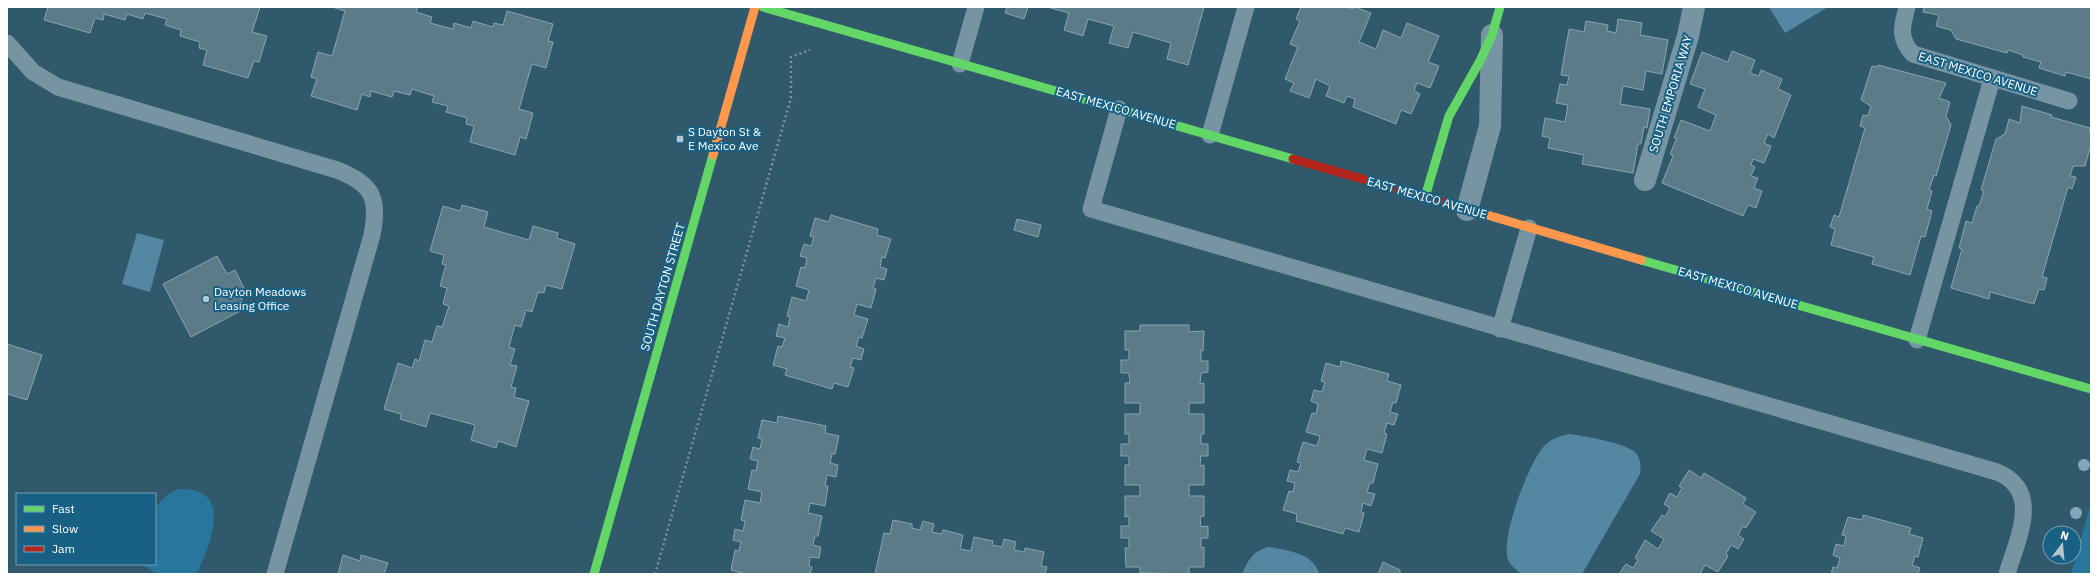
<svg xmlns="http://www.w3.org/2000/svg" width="2098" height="581" viewBox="0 0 2098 581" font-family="'IBM Plex Sans',sans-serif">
<rect width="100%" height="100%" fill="#30596c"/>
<path fill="#28769b" d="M179 489C235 487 210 544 197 574H157L141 564H155V507L167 495Z
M2091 503V574H2071Z"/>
<path fill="#5488a2" d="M1769 7H1828L1785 33Z
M137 233 164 240 150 292 122 284Z
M1570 434C1584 436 1626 443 1636 453 1641 460 1641 466 1640 474L1582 574H1522C1518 571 1512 567 1509 562 1498 542 1528 467 1541 450 1548 440 1558 436 1570 434Z
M1268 547C1286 550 1314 553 1319 574H1242C1248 560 1253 551 1268 547Z"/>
<path fill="#5c7b89" stroke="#8ba4b0" d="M48 7H260L252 32 267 36 259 62 254 61 248 78 203 65 207 50 199 48 200 42 180 36 181 30 165 25 167 19 145 13 143 19 127 14 125 20 104 14 103 20 95 18 90 33 44 20Z
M332 7H418L416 12 432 17 430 23 453 29 454 23 471 28 473 21 493 27 494 23 503 25 507 11 553 24 548 41 553 42 546 68 532 64 519 109 533 113 526 139 520 137 515 155 470 142 474 126 466 124 467 118 446 112 448 106 432 102 434 96 412 89 410 95 394 91 392 97 371 91 370 97 362 94 357 110 311 96 317 79 311 77 318 52 332 56 345 11Z
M1007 7H1028L1024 19 1005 13Z
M1047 7H1204L1188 65 1167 59 1171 43 1133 32 1128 48 1109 43 1114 26 1088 19 1083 36 1064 30 1069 13Z
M1301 7H1347L1352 9 1355 7 1371 13 1359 42 1376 49 1383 30 1401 38 1407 23 1439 36 1428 62 1439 66 1430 88 1417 83 1414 91 1420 94 1411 114 1401 110 1396 124 1353 107 1355 99 1347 96 1344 103 1326 96 1330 86 1316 79 1309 98 1290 91 1294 83 1285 79 1298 47 1290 44 1300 21 1296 19Z
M1924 7H2091V79L2066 72 2065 76 2039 68 2041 62 2023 57V55L2008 50 2007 53 1956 39 1951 30 1936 26 1939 15 1923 12Z
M1618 19 1642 23 1640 35 1668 40 1662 74 1646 71 1643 90 1623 86 1620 104 1650 109 1647 128 1644 127 1641 144H1638L1633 173 1582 164 1584 155 1548 148 1550 138 1542 136 1545 118 1565 122 1568 105 1556 103 1560 84 1567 85 1569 76 1561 75 1569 29 1584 32 1586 21 1608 25 1607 31 1616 33Z
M1732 51 1755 60 1750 73 1759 76 1761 70 1782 79 1778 89 1791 95 1774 138 1768 134 1764 143 1771 146 1764 163 1753 159 1751 165 1755 167 1751 176 1758 178 1754 188 1762 191 1756 208 1748 205 1743 216 1662 183 1673 156 1670 154 1677 138H1674L1681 120 1710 131 1716 115 1698 107 1705 89 1690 84 1702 52 1728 62Z
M1878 65 1946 83 1939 98 1950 102 1946 116 1951 125 1936 176 1934 175 1929 190 1932 191 1927 209 1932 211 1925 237 1921 236 1910 275 1872 264 1874 257 1831 245 1835 229 1830 227 1834 215 1839 217 1865 128 1860 126 1863 115 1868 116 1871 106 1861 100 1872 66 1877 67Z
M2022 106 2052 115 2051 117 2090 128 2089 130 2091 131V144L2085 166H2073L2070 176 2076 177 2072 189 2068 187 2042 277 2047 278 2044 290 2039 289 2034 304 1990 292 1989 299 1951 288 1962 249 1959 248 1966 221 1972 223 1977 206H1979L1984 191 1981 190 1996 139 2005 134 2009 119 2020 123Z
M462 205 488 212 484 227 529 240 533 226 558 233 557 238 575 244 562 289 546 285 544 293 538 292 532 312 526 310 521 327 515 325 509 347 515 349 510 365 517 366 511 387 516 388 514 397 529 401 516 447 498 441 496 448 471 440 475 425 430 413 426 427 400 419 401 414 384 409 398 363 412 368 415 359 419 361 425 340 432 342 437 326 442 327 449 306 443 304 447 288 440 286 446 265 442 264 444 255 430 251 443 206 460 211Z
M831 215 878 229 877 235 891 239 885 258 882 257 880 267 887 269 884 280 876 278 873 288 876 289 871 308 857 304 854 315 868 319 862 338 859 337 856 346 864 349 861 360 853 358 850 367 854 368 848 387 834 383 832 389 785 375 787 369 773 365 778 346 782 347 785 338 776 336 779 324 788 327 790 317 787 316 792 297 806 301 809 290 796 286 801 267 805 268 807 258 800 256 804 244 811 246 814 237 810 236 815 218 829 222Z
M1017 219 1041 225 1038 237 1014 230Z
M217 256 227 274 235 270 244 288 237 291 246 308 191 337 163 284Z
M1140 325H1189V332L1204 331 1203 351 1201 350V361H1208V372L1201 373 1200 384 1204 383V403H1189V414H1204V434H1201V444H1208V456H1201L1200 466 1204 465V485H1189V496H1204V516L1200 517 1201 527 1208 526V538H1201V548L1204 547V567H1189V574L1140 573V567H1126L1125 548H1129V538H1121V526H1129V516L1125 517V496H1140V485H1125V465H1129V456H1121V444H1129V434H1125V414H1140V403H1125V383H1130L1129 373H1121V360H1129V350H1125V331H1140Z
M7 344 42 355 27 400 7 394Z
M1341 361 1389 374 1387 381 1401 385 1396 403 1393 402 1390 412 1398 414 1394 425 1387 423 1384 433 1387 434 1382 453 1367 449 1364 460 1378 464 1373 483H1370L1367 492 1375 494 1371 506 1363 503 1361 512 1364 513 1359 532 1345 528 1343 534 1296 521 1297 514 1283 510 1289 491 1293 492 1295 483 1287 481 1290 470 1298 472 1301 463 1297 462 1303 442 1317 446 1320 436 1306 432 1312 413 1316 414 1318 404 1311 401 1314 390 1322 392 1325 382 1321 381 1326 363 1340 367Z
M778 416 826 426 825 433 839 436 835 454H832L830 463 838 465 836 477 827 475 825 486H828L825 506 810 503 808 513 822 516 818 536H815L813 545 821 547 819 558 810 557 809 566 812 567 810 574H745L731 570 735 550 739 551 741 542 733 540 735 529 743 531 745 521 741 520 745 500 760 503 762 492 748 489 752 470 756 471 758 461 750 459 753 447 760 449 762 439 758 438 762 420 777 423Z
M1689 470 1701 478 1704 473 1746 498 1743 504 1756 512 1746 528 1743 526 1738 535 1744 539 1738 549 1731 545 1726 554 1728 556 1718 572 1705 565 1700 574H1619L1626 564 1633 568 1638 560 1635 558 1645 540 1658 549 1664 539 1651 531 1662 515 1665 517 1670 508 1664 504 1670 493 1677 497 1682 488 1679 486Z
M1863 515 1911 528 1909 534 1923 538 1918 557 1915 556 1912 565 1920 568 1918 574H1831L1833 567 1837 568 1840 558 1833 555 1836 544 1844 546 1846 536 1842 535 1848 517 1862 520Z
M893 520 912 524V528L920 530 923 521 934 524 932 532 942 534 943 530 963 535 960 549 971 551 974 537 993 541 992 545 1002 547 1004 539 1016 542 1014 550 1024 552 1025 548 1044 552 1041 566 1047 567 1045 574H875L884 533 890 534Z
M343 555 360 561 361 555 388 563 384 574H338Z
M1383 562 1400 570V574H1378Z"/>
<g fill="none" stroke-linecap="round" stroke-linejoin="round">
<path stroke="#7794a2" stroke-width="2.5" stroke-dasharray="2 3" stroke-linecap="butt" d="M655 574 791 98V57L810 50"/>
<path stroke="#7794a2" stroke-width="17" d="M1907 7C1902 26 1898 39 1913 54L2069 101
M7 43 33 72 58 87 337 170C373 184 379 198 372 235L275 574
M960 64 976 7
M1119 109 1091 209 1997 472C2043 491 2017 539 2007 574
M1210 135 1246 7
M1500 329 1529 228
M1917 340 1992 79"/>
<path stroke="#7794a2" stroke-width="22" d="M1645 180 1688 36 1694 7
M1467 210 1490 126 1492 35"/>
<path stroke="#63d668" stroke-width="9" d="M763 7 1293 159
M1425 197 1449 116 1480 61 1492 35 1500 7
M1641 260 2091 389
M594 574 713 155"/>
<path stroke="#ff974d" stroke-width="9" d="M713 155 755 7
M1477 212 1641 260"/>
<path stroke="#b3261e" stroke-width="9" d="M1293 159 1477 212"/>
</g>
<g fill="#81a8ba">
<circle cx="2084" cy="465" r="6"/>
<circle cx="2076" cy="513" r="6"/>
</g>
<g fill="#b7c5cc" stroke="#186185" stroke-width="1.5">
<rect x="676" y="135" width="8" height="8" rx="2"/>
<circle cx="206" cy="299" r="4"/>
</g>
<g text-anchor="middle" stroke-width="4" stroke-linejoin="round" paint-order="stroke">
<g font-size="12" fill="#fff" stroke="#186185">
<text transform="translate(1978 74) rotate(17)" y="4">EAST MEXICO AVENUE</text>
<text transform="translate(1671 94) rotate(-73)" y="4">SOUTH EMPORIA WAY</text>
<text transform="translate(1116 108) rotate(16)" y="4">EAST MEXICO AVENUE</text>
<text transform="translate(1427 198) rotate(16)" y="4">EAST MEXICO AVENUE</text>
<text transform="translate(663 287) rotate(-74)" y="4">SOUTH DAYTON STREET</text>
<text transform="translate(1738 288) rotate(16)" y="4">EAST MEXICO AVENUE</text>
</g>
<g font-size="12" fill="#fff" stroke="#186185" text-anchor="start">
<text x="688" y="136">S Dayton St &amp;<tspan x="688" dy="14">E Mexico Ave</tspan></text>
<text x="214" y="296">Dayton Meadows<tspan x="214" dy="14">Leasing Office</tspan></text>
</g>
</g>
<rect width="2098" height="581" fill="none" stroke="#ffffff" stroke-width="16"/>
<rect x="16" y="493" width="140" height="72" fill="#186185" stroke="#74a0b6"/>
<rect x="24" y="506" width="20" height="6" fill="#63d668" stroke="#74a0b6"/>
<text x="52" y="513" font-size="12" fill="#ffffff">Fast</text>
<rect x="24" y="526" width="20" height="6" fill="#ff974d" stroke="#74a0b6"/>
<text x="52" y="533" font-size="12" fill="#ffffff">Slow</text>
<rect x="24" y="546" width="20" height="6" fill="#b3261e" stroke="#74a0b6"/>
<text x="52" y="553" font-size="12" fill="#ffffff">Jam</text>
<g transform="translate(2062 545) rotate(16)"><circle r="19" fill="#186185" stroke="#74a0b6"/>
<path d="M0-3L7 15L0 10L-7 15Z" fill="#b7c5cc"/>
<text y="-6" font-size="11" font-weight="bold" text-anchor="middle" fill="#ffffff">N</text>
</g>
</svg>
